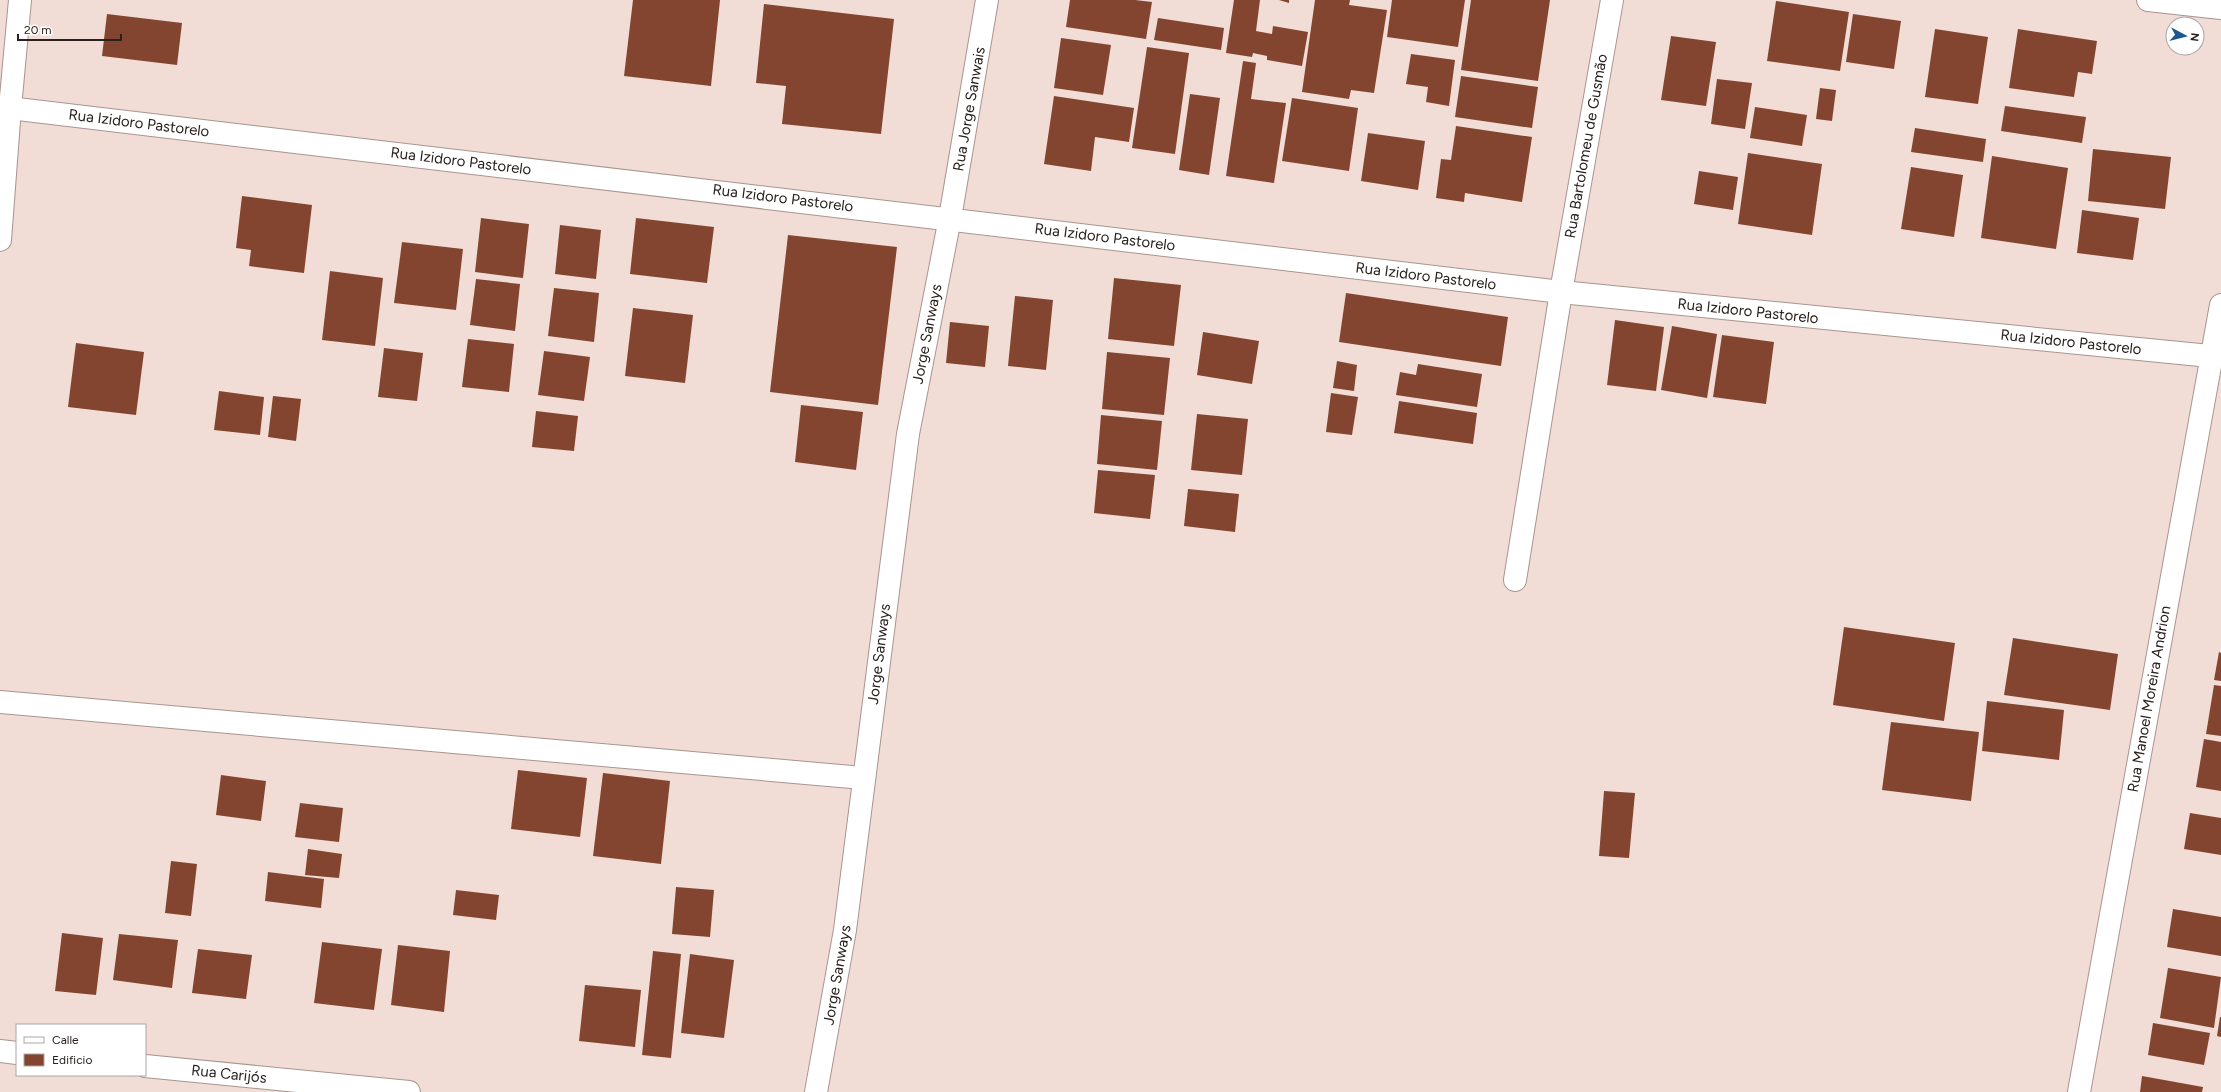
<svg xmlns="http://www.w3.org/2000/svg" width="2221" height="1092" viewBox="0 0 2221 1092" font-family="Figtree,sans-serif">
<rect width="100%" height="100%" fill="#f2ddd6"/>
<g fill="#83452f">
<path d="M633,0H720L711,86L624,76Z"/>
<path d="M1070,0H1135L1152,2L1146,39L1066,27Z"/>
<path d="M1234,0H1260L1256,31L1272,34L1273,26L1308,32L1302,66L1267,60V56L1253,53L1252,57L1226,53Z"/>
<path d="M1279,0H1289V3Z"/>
<path d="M1315,0H1350L1349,5L1387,10L1374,93L1351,90L1349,99L1302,92Z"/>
<path d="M1392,0H1465L1458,47L1387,37Z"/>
<path d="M1471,0H1550L1538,81L1461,70Z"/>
<path d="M1776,1L1849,12L1840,71L1767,61Z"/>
<path d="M764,4L894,19L881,134L782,124L786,86L756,83Z"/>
<path d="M107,14L182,23L177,65L102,56Z"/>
<path d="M1853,14L1901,21L1894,69L1846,62Z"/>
<path d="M1158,18L1224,28L1221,50L1154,40Z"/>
<path d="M1935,29L1988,37L1978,104L1925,97Z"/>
<path d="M2018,29L2097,41L2092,74L2078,72L2074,97L2009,88Z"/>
<path d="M1671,36L1716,42L1706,106L1661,100Z"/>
<path d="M1061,38L1111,45L1103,95L1054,88Z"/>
<path d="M1147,47L1189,53L1175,154L1132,148Z"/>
<path d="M1411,54L1455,60L1449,106L1426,102L1428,87L1406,84Z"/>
<path d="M1243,61L1256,63L1251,99L1286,103L1274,183L1226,176Z"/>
<path d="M1461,76L1538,87L1532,128L1455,117Z"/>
<path d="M1717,79L1752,83L1745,129L1711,124Z"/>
<path d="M1820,88L1836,90L1832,121L1816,119Z"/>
<path d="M1190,94L1220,98L1209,175L1179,170Z"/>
<path d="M1054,96L1134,108L1129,142L1095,137L1091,171L1044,164Z"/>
<path d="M1292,98L1358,108L1349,171L1282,161Z"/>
<path d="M2005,106L2086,117L2082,143L2001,131Z"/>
<path d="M1755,107L1807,115L1802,146L1750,138Z"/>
<path d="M1456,126L1532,137L1522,202L1465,193L1464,202L1436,198L1441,159L1451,160Z"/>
<path d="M1915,128L1986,139L1983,162L1911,152Z"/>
<path d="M1368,133L1425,141L1418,190L1361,181Z"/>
<path d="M2093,149L2171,157L2165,209L2088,201Z"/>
<path d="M1748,153L1822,164L1812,235L1738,224Z"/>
<path d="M1992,156L2068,168L2056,249L1981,238Z"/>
<path d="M1911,167L1963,175L1954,237L1901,229Z"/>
<path d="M1699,171L1738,177L1733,210L1694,204Z"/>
<path d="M242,196L312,205L304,273L249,266L251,250L236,248Z"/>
<path d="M2082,210L2139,218L2133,260L2077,253Z"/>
<path d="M481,218L529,224L523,278L475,272Z"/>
<path d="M636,218L714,227L707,283L630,274Z"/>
<path d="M560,225L601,230L596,279L555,274Z"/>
<path d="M788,235L897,247L878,405L770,392Z"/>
<path d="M402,242L463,249L456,310L394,303Z"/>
<path d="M330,271L383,278L375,346L322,340Z"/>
<path d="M1114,278L1181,285L1174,346L1108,339Z"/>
<path d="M476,279L520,284L515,331L470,325Z"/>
<path d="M554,288L599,293L594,342L548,336Z"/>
<path d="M1346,293L1508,317L1501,366L1339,342Z"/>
<path d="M1015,296L1053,300L1046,370L1008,366Z"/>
<path d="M633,308L693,315L685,383L625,376Z"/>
<path d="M1615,320L1664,327L1656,391L1607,385Z"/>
<path d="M950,322L989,326L985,367L946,363Z"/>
<path d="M1672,326L1717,334L1707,398L1661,390Z"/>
<path d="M1203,332L1259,341L1252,384L1197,375Z"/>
<path d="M1722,335L1774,342L1766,404L1713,397Z"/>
<path d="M468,339L514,344L509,392L462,387Z"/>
<path d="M76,343L144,352L136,415L68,407Z"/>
<path d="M384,348L423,353L417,401L378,397Z"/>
<path d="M544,351L590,357L584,401L538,395Z"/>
<path d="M1107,352L1170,358L1164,415L1102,409Z"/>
<path d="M1337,361L1357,365L1354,391L1333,388Z"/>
<path d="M1418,364L1482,374L1477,407L1396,395L1400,372L1416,375Z"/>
<path d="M219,391L264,397L260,435L214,430Z"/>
<path d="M1331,393L1358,397L1352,435L1326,432Z"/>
<path d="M273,396L301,399L296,441L268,437Z"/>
<path d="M1399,401L1477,413L1473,444L1394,433Z"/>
<path d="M801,405L863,412L856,470L795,462Z"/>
<path d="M536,411L578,416L574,451L532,447Z"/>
<path d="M1197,414L1248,419L1242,475L1191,470Z"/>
<path d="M1101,415L1162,421L1157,470L1097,464Z"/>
<path d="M1098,470L1155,475L1150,519L1094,513Z"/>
<path d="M1188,489L1239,494L1235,532L1184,526Z"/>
<path d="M1844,627L1955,643L1944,721L1833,705Z"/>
<path d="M2013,638L2118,654L2110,710L2004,695Z"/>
<path d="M2219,652L2221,653V681L2214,680Z"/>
<path d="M2214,685L2221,686V736L2206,734Z"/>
<path d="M1987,701L2064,710L2059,760L1982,751Z"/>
<path d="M1891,722L1979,732L1971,801L1882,790Z"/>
<path d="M2204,739L2221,742V791L2196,787Z"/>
<path d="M518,770L587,778L580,837L511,829Z"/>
<path d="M603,773L670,781L661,864L593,856Z"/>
<path d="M221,775L266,781L261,821L216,815Z"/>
<path d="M1604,791L1635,793L1629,858L1599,856Z"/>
<path d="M300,803L343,808L339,842L295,837Z"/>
<path d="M2190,813L2221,818V855L2184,849Z"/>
<path d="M308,849L342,854L339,878L305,875Z"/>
<path d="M171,861L197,864L191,916L165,913Z"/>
<path d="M268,872L324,879L321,908L265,901Z"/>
<path d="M676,887L714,890L710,937L672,934Z"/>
<path d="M456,890L499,895L496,920L453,915Z"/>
<path d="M2173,909L2221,917V956L2167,947Z"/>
<path d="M62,933L103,938L96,995L55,991Z"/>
<path d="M119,934L178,940L172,988L113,980Z"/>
<path d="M322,942L382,949L374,1010L314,1003Z"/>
<path d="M398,945L450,951L444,1012L391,1005Z"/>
<path d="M198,949L252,955L246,999L192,993Z"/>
<path d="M653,951L681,954L671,1058L642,1055Z"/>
<path d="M690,954L734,960L724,1038L681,1033Z"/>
<path d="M2168,968L2221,977L2214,1028L2160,1018Z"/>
<path d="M585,985L641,990L635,1047L579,1041Z"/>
<path d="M2220,1017H2221V1037L2217,1036Z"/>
<path d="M2153,1023L2210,1033L2204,1065L2148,1055Z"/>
<path d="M2142,1076L2203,1087L2202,1092H2140Z"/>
</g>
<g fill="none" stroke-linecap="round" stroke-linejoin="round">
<g stroke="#a8958e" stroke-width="24">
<g id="minor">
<path d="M2148,0L2221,8"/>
<path d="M0,107L1561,292L2210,356"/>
<path d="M0,240L10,108L20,0"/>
<path d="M1515,580L1561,292L1612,0"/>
<path d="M0,702L863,778"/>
<path d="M0,1051L17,1053"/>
<path d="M145,1066L409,1092"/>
<path d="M816,1092L845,930L908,434L950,218L987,0"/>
</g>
</g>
<g stroke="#a8958e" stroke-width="24">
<path id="tertiary" d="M2079,1092L2221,305"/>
</g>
<use href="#minor" stroke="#fff" stroke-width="22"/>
<use href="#tertiary" stroke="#fff" stroke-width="22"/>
</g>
<g text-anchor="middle" stroke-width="4" stroke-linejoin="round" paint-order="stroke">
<g font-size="15" fill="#28211e" stroke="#fff">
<text transform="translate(969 109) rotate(-80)" y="5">Rua Jorge Sanwais</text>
<text transform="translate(139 123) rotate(7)" y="5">Rua Izidoro Pastorelo</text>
<text transform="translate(1586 146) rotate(-80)" y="5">Rua Bartolomeu de Gusmão</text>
<text transform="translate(461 161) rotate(7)" y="5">Rua Izidoro Pastorelo</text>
<text transform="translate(783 198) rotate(7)" y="5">Rua Izidoro Pastorelo</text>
<text transform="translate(1105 237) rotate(7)" y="5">Rua Izidoro Pastorelo</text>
<text transform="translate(1426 276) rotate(7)" y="5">Rua Izidoro Pastorelo</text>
<text transform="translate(1748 311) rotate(6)" y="5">Rua Izidoro Pastorelo</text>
<text transform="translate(927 334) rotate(-79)" y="5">Jorge Sanways</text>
<text transform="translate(2071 342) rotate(6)" y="5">Rua Izidoro Pastorelo</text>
<text transform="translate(879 654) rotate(-83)" y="5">Jorge Sanways</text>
<text transform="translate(2149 699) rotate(-80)" y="5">Rua Manoel Moreira Andrion</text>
<text transform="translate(837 975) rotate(-80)" y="5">Jorge Sanways</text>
<text transform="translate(229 1074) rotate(6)" y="5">Rua Carijós</text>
</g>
</g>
<rect x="16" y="1024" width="130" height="52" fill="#ffffff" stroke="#a9a6a5"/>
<rect x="24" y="1037" width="20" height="6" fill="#ffffff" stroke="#a9a6a5"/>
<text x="52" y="1044" font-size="12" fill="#28211e">Calle</text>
<rect x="24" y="1054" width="20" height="12" fill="#83452f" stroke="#a9a6a5"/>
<text x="52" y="1064" font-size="12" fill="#28211e">Edificio</text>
<g transform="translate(2185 36) rotate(97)"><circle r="19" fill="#ffffff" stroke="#a9a6a5"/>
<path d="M0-3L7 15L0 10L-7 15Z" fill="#1d5990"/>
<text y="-6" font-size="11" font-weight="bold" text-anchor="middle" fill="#28211e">N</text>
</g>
<path d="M18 34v6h103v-6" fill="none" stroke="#28211e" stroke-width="2"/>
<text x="24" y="34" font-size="12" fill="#28211e" stroke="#ffffff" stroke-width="3" paint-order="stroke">20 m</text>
</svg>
